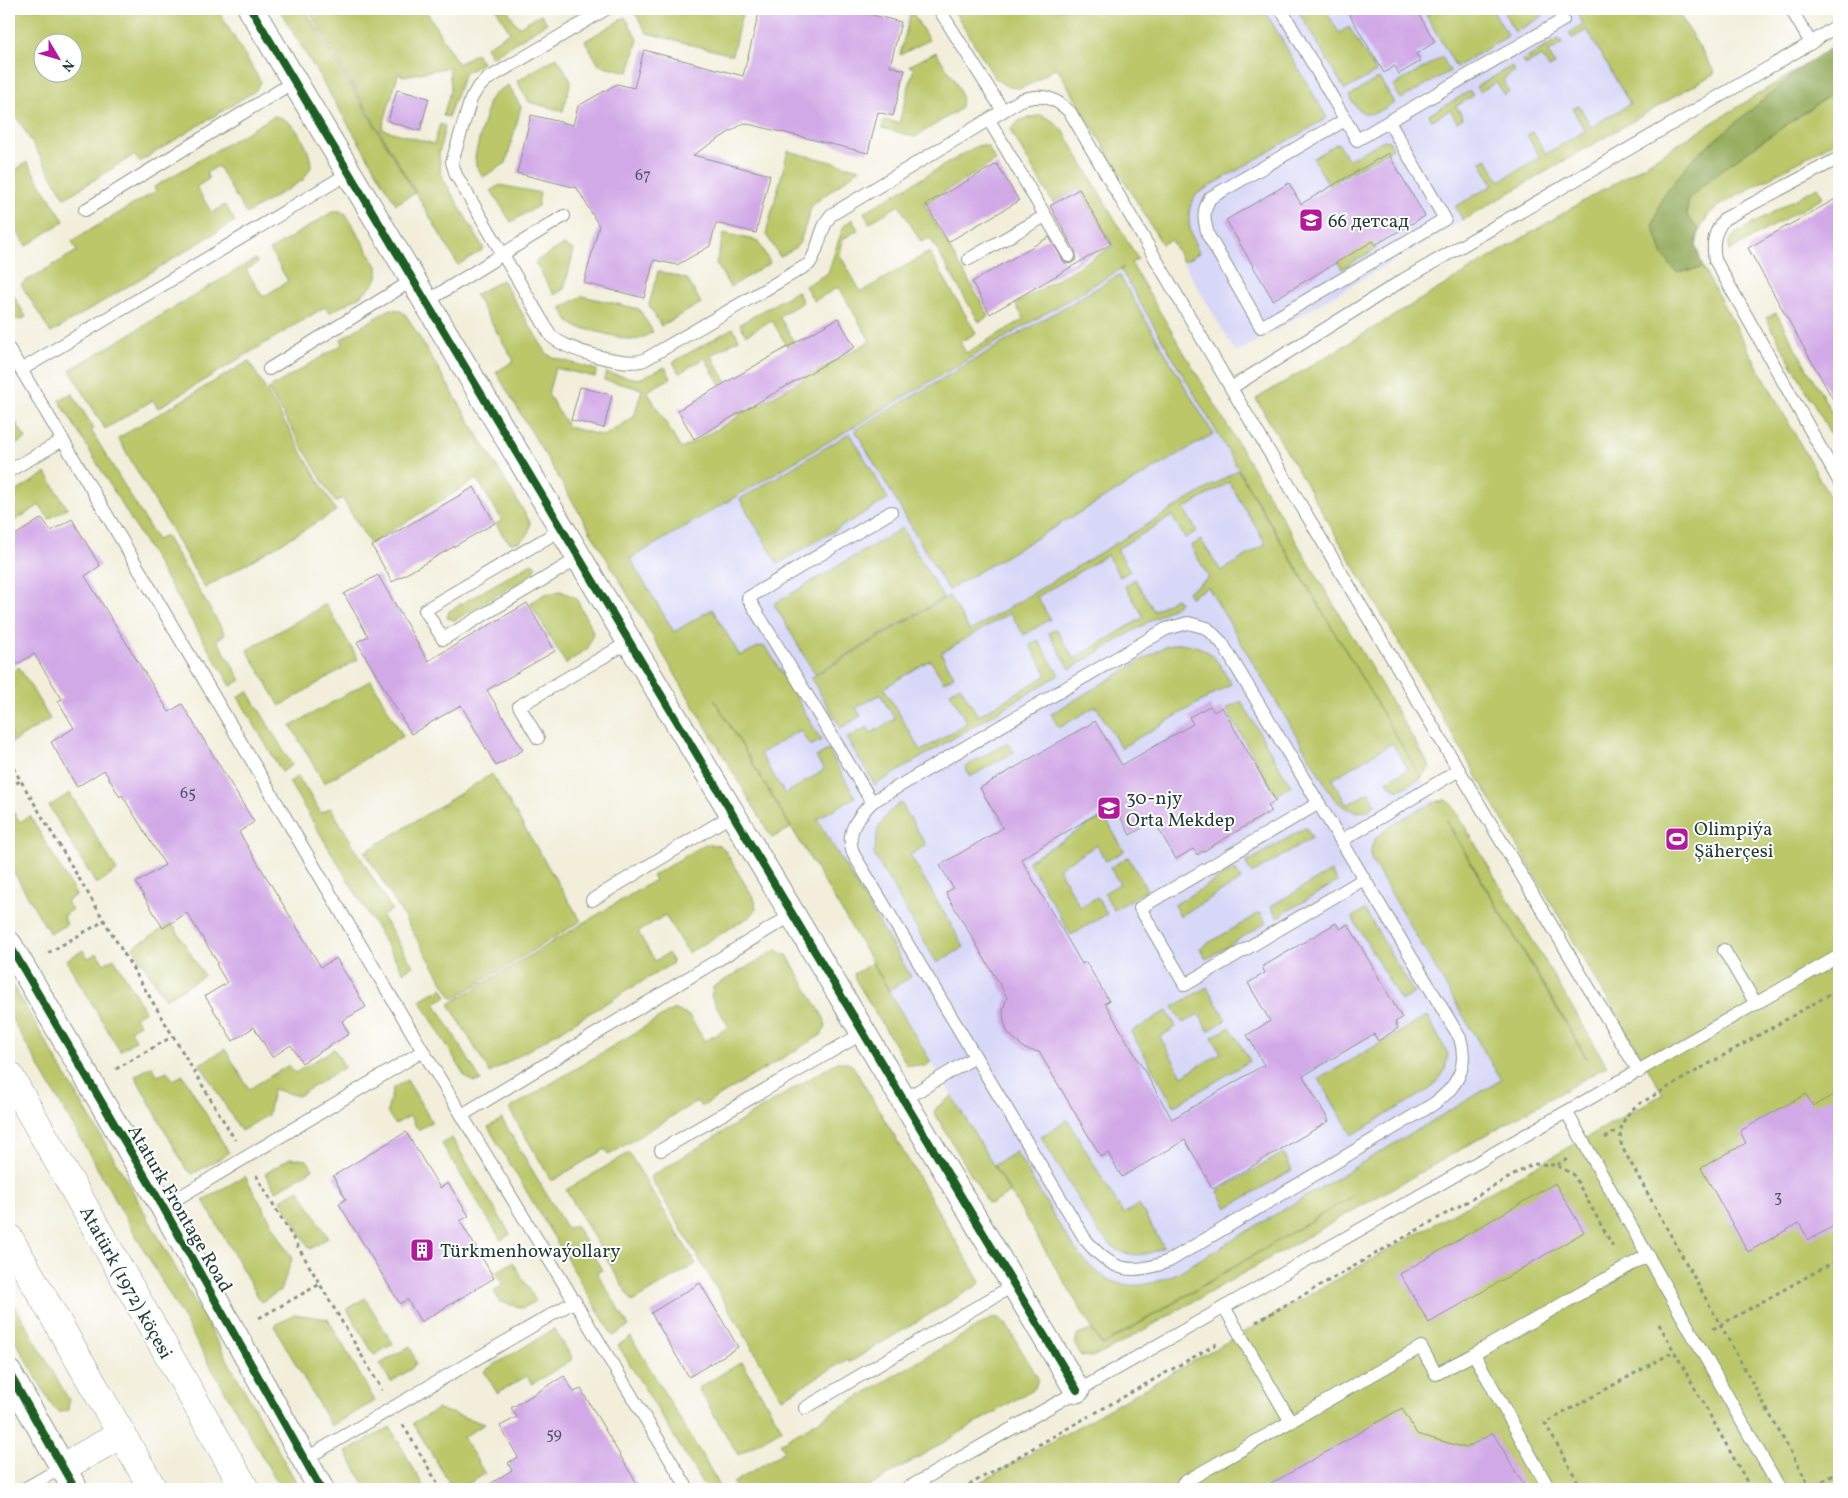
<svg xmlns="http://www.w3.org/2000/svg" width="1848" height="1498" viewBox="0 0 1848 1498" font-family="Vollkorn,serif">
<rect width="100%" height="100%" fill="#fff"/>
<filter id="ink" filterUnits="userSpaceOnUse"><feTurbulence type="fractalNoise" baseFrequency=".02" numOctaves="2"/><feDisplacementMap in="SourceGraphic" scale="10" xChannelSelector="R" yChannelSelector="G"/><feConvolveMatrix kernelMatrix="1 2 1 2 8 2 1 2 1" color-interpolation-filters="sRGB"/></filter>
<filter id="wash" filterUnits="userSpaceOnUse"><feTurbulence type="fractalNoise" baseFrequency=".0096" numOctaves="4" result="noise"/><feDisplacementMap in="SourceGraphic" scale="20" xChannelSelector="R" yChannelSelector="G"/><feGaussianBlur stdDeviation="1.12" result="paint"/><feColorMatrix in="noise" values="0 0 0 0 0 0 0 0 0 0 0 0 0 0 0 0 0 1.4 0 .05"/><feComposite in="paint" operator="in"/></filter>
<g filter="url(#wash)">
<rect width="100%" height="100%" fill="#f2eeda"/>
<g fill="#d7d7f8">
<path d="M1036,9H1644L1690,87L1236,353Z"/>
<path d="M1120,270L1587,1058L1102,1345L630,559Z"/>
</g>
<g fill="#bbc769" stroke="#6d824e" fill-rule="evenodd">
<path d="M9,9H217L261,82L255,91L139,162L134,155L65,198L9,104ZM72,42V72H42V42Z"/>
<path d="M279,9H305L415,193L396,204Z"/>
<path d="M308,9H425L458,64L476,53L482,63L464,74L448,117L443,116L451,89L449,67L404,76L398,74L382,129L434,144L440,124L445,126L439,154L441,175L484,249L458,265Z"/>
<path d="M496,9H507L518,27L541,14L547,23L492,57L486,47L510,32Z"/>
<path d="M641,9H679L695,12L709,9H743L732,55L647,33L634,12Z"/>
<path d="M885,9H910L929,40L900,55L910,15Z"/>
<path d="M953,9H1264L1327,118L1198,193C1182,211 1190,234 1199,253L1183,262L1171,240L1162,244L1057,68C1034,79 1020,101 995,78Z"/>
<path d="M1297,9H1325L1339,33L1349,27L1376,72L1345,90Z"/>
<path d="M1436,9H1492L1508,36L1456,67L1426,15Z"/>
<path d="M1502,9H1539L1543,16L1515,32Z"/>
<path d="M1575,9H1676L1715,73L1463,220L1455,207L1493,185L1481,162L1487,159L1500,181L1540,157L1527,135L1533,132L1546,154L1585,131L1573,109L1579,105L1591,127L1630,104L1587,30L1572,38L1569,33L1583,24Z"/>
<path d="M625,17L638,39L629,72L599,65L585,41Z"/>
<path d="M1559,39L1562,44L1548,52L1555,65L1549,68L1542,56L1525,65L1522,61Z"/>
<path d="M936,52C945,67 968,93 960,109L915,137L882,128L884,120L899,123L914,68L909,66Z"/>
<path d="M557,57L571,81L563,111L529,102L517,81Z"/>
<path d="M1442,57L1450,71L1401,99L1393,86Z"/>
<path d="M1805,65L1691,160L1676,272L1703,268L1839,514V1489H968L1663,1094L1256,399L1605,188L1606,189Z"/>
<path d="M1512,66L1515,71L1503,79L1509,91L1504,95L1496,82L1480,92L1476,87Z"/>
<path d="M1379,78L1394,103C1372,116 1363,121 1349,96Z"/>
<path d="M508,85L521,107L506,163L483,177L476,165L475,156L489,101L495,93Z"/>
<path d="M1839,89V139L1717,207L1709,214L1699,231L1687,215L1688,200L1702,186L1735,160Z"/>
<path d="M1470,91L1473,96L1456,106L1463,118L1457,122L1450,110L1432,120L1429,115Z"/>
<path d="M1041,115L1053,121L1064,132L1138,259L1131,263L1430,767L1421,778L1121,270L1124,267L630,559L674,632L712,609L740,656L758,647L763,646L768,650L821,740L810,746L800,730L760,754L785,794L824,770L816,757L828,750L855,797L817,819L911,977L889,990L714,699L791,828L772,838L496,372L514,361L475,295L502,280L547,354L552,357L597,370L595,377L555,368L548,394L568,427L604,436L634,417L642,389L604,380L606,373L639,379L665,367L671,378L647,391L681,449L738,417L705,358L679,373L673,362L733,328L739,339L711,355L744,413L805,378L772,320L746,335L740,324L797,291L803,302L779,316L812,374L870,341L839,287L814,301L805,286L828,273L843,227L852,219L858,230L843,239L840,255L861,292L929,252L976,333L960,342L966,353L1024,319L1015,304L1113,246L1079,188L1053,203L1010,130L1020,120Z"/>
<path d="M274,116C294,117 311,149 311,167L303,180L246,214L218,166L206,173L209,179L196,187L212,213L225,205L235,221L51,333L21,284L77,251L72,241L156,191L154,187Z"/>
<path d="M1384,140L1389,141L1393,148L1336,181L1343,193L1336,197L1313,158L1338,143L1348,160Z"/>
<path d="M983,145L988,147L996,161L924,204L989,316L979,322L930,238L921,242L899,205L869,223L864,212L977,146Z"/>
<path d="M788,151L860,169L812,205L800,242L795,248L780,257L766,234Z"/>
<path d="M27,162L64,221L26,246L9,218V174Z"/>
<path d="M500,185L540,193L538,206L511,222L491,190Z"/>
<path d="M1817,187L1823,197L1729,251V242L1735,234Z"/>
<path d="M1346,199L1376,249L1342,269L1326,242Z"/>
<path d="M334,211H340L346,214L378,268C381,290 346,303 329,313L325,307L158,408L153,400L105,429L70,370L255,259L258,263L246,270L263,297L288,281L270,250Z"/>
<path d="M724,233L758,241L770,263L730,287L716,263Z"/>
<path d="M563,245L574,250L564,289L554,295L535,262Z"/>
<path d="M658,271L687,279L701,303L661,326L649,305Z"/>
<path d="M1119,275L1213,434L948,590L855,430Z"/>
<path d="M9,288L26,317L21,320L9,317Z"/>
<path d="M582,296L639,309L653,332L640,339L631,340L577,327L569,322L561,308Z"/>
<path d="M390,309L399,310L406,315L530,522C531,533 523,543 511,543L504,537L496,524L502,520L477,479L370,544L342,498L335,502L268,389L343,344L341,339Z"/>
<path d="M1776,313L1839,425V449L1766,318Z"/>
<path d="M249,361L336,511L205,588L118,438Z"/>
<path d="M72,393L94,429L91,430L157,540L166,536L225,634L217,640L241,680L231,686L59,400Z"/>
<path d="M9,411L26,439L18,443H9Z"/>
<path d="M850,433L888,499L778,564L740,499Z"/>
<path d="M1238,470L1421,778L1399,790L1392,787L1387,781L1408,769L1392,743L1332,779L1347,805L1369,792L1375,804C1363,819 1343,809 1333,797L1208,587L1190,597L1187,592L1209,578L1191,546L1201,540L1221,571L1266,544L1229,482L1184,509L1197,531L1185,538L1172,516L1117,549L1130,571L1120,577L1107,555L1037,597L1050,619L1024,635L1010,613L941,653L954,676L944,682L930,660L884,688L921,751L967,723L950,692L960,686L978,716L1047,675L1030,645L1038,640L1059,675L875,785L847,738L867,727L871,733L895,719L880,694L856,708L861,716L841,728L811,678L949,596L970,631Z"/>
<path d="M46,473L67,508L49,519L40,505L9,524V496Z"/>
<path d="M902,528L943,598L815,674L774,604Z"/>
<path d="M532,563L536,566L534,573L455,620L447,618L449,611Z"/>
<path d="M1135,579L1154,611L1176,598L1180,603L1070,669L1049,633L1056,629L1074,659L1144,617L1125,586Z"/>
<path d="M561,591L576,598L593,632L588,648L566,664L530,603L545,594Z"/>
<path d="M326,604L358,659L280,706L247,650Z"/>
<path d="M1180,643C1212,647 1216,658 1231,684L1121,748L1096,706L1059,728L1051,714L1166,646Z"/>
<path d="M19,667L50,719L11,743L9,674Z"/>
<path d="M371,680L403,736L324,783L291,726Z"/>
<path d="M248,691L292,765L282,772L238,697Z"/>
<path d="M1241,701L1291,786L1276,795L1226,709Z"/>
<path d="M1008,742L1014,752L970,777L965,767Z"/>
<path d="M492,774L581,921L453,999L365,852Z"/>
<path d="M298,776L321,813L331,808L392,910L382,916L413,966L403,972L289,782Z"/>
<path d="M70,793L117,871L96,884L49,806Z"/>
<path d="M1446,800L1451,803L1607,1066L1105,1352L1091,1357L1081,1356L1075,1345L1077,1335L1092,1330L1102,1346L1353,1196L1102,1345L994,1165L1016,1152C1029,1174 1042,1196 1055,1218C1086,1270 1115,1306 1179,1272L1501,1080L1371,859C1370,850 1372,840 1380,834C1390,825 1434,799 1446,800ZM1446,821H1447L1587,1058H1586Z"/>
<path d="M901,803L926,845L910,855L964,947L937,963L874,855L878,829L888,813Z"/>
<path d="M14,813L20,822L30,816L76,895L66,901L72,910L63,916L67,924L50,934L9,864V816Z"/>
<path d="M1104,816L1124,851L1106,861L1097,845L1058,868L1080,907L1097,897L1107,914L1071,935L1028,861Z"/>
<path d="M1306,827L1312,838L1252,874L1246,863Z"/>
<path d="M705,844L720,845L724,849L755,901L756,909L751,916L688,953L665,915L638,932L655,961L668,953L673,963L490,1073L449,1004L655,880L652,876Z"/>
<path d="M1128,857L1147,890L1114,910L1104,893L1120,884L1110,868Z"/>
<path d="M1235,869L1241,880L1180,916L1174,905Z"/>
<path d="M1331,871L1337,882L1277,917L1271,906Z"/>
<path d="M1365,910L1414,993L1401,1001L1352,917Z"/>
<path d="M1260,913L1266,923L1206,959L1200,948Z"/>
<path d="M172,923L204,976L165,999L133,947Z"/>
<path d="M83,950L88,958L97,953L104,964L114,958L145,1011L135,1017L140,1024L130,1030L136,1040L120,1051L66,960Z"/>
<path d="M776,950L787,955L824,1018L826,1027L821,1035L701,1107L697,1101L609,1155L605,1149L552,1181L509,1109L674,1009L689,1016L705,1041L729,1027L711,997L713,987Z"/>
<path d="M872,963L931,1062L925,1066L907,1065L855,979L854,974Z"/>
<path d="M9,979L115,1160L300,1489H281L9,1014Z"/>
<path d="M1207,987L1226,1020L1208,1031L1199,1014L1183,1023L1173,1007Z"/>
<path d="M442,988L447,996L435,1003L481,1081L474,1082L466,1078L420,1000Z"/>
<path d="M1167,1011L1176,1027L1160,1037L1182,1076L1221,1053L1212,1037L1230,1027L1250,1061L1174,1106L1131,1032Z"/>
<path d="M1427,1016L1448,1054L1445,1070L1440,1078L1430,1089L1352,1135L1319,1079Z"/>
<path d="M225,1049L249,1089L289,1065L295,1073L334,1049L345,1067L298,1096L273,1089L268,1115L241,1131L200,1064Z"/>
<path d="M837,1062H846L853,1066L980,1282L978,1285L850,1362L848,1359L782,1398L650,1177Z"/>
<path d="M152,1066L158,1076L167,1071L173,1080L183,1075L229,1153L193,1174L186,1169L135,1076Z"/>
<path d="M407,1080L432,1122L418,1130L410,1116L395,1124L387,1112L393,1088Z"/>
<path d="M952,1096L1010,1193L991,1204L988,1203L934,1112L937,1107Z"/>
<path d="M502,1119L567,1229L575,1225L602,1270L597,1273L629,1326L613,1336L488,1127Z"/>
<path d="M1068,1120L1123,1214L1139,1205L1164,1247C1115,1272 1097,1231 1076,1195C1064,1175 1052,1156 1041,1136Z"/>
<path d="M452,1138L510,1234L501,1240L442,1144Z"/>
<path d="M629,1153L696,1264L632,1302L566,1190Z"/>
<path d="M1283,1153L1292,1170L1227,1208L1218,1191Z"/>
<path d="M290,1158L307,1160L313,1169L276,1191L265,1174Z"/>
<path d="M245,1176L292,1259L281,1290L261,1302L203,1200Z"/>
<path d="M299,1189L328,1238L310,1249L281,1200Z"/>
<path d="M513,1262L536,1301L523,1308L500,1302L494,1291L503,1284L496,1272Z"/>
<path d="M9,1295L69,1400L68,1410C62,1413 59,1413 54,1409L9,1329Z"/>
<path d="M365,1298L393,1344L374,1355L347,1309Z"/>
<path d="M294,1314L328,1319L375,1401L331,1426L274,1326Z"/>
<path d="M992,1318H998L1006,1324L1038,1378L1035,1388L865,1489H737L733,1483L785,1451L780,1443Z"/>
<path d="M554,1329L573,1359L532,1384L527,1376L497,1393L484,1371Z"/>
<path d="M631,1337L722,1489H706L618,1345Z"/>
<path d="M410,1346L416,1363L411,1369L391,1382L380,1364Z"/>
<path d="M742,1362L782,1429L738,1455L698,1388Z"/>
<path d="M438,1409L485,1424L463,1437L485,1474L459,1489H453L413,1423Z"/>
<path d="M390,1427L425,1489H367L346,1452Z"/>
</g>
<path fill="#94ac5d" stroke="#5a7448" d="M1839,42V89L1735,160L1702,186L1688,200L1687,215L1699,231L1696,246L1703,268L1676,272L1662,254L1653,225L1662,198L1691,160L1805,65Z"/>
<g id="blocks">
<g fill="#d1a9e7">
<path d="M760,9H848L901,22L890,66L905,70L893,116L878,112L868,153L744,123L693,155L770,175L756,233L716,223L710,246L677,265L654,260L644,298L584,283L599,226L577,188L517,173L531,115L573,125L578,106L617,84L634,88L644,50L743,76Z"/>
<path d="M1346,9H1416L1435,42L1416,54L1421,61L1399,74L1395,66L1384,73Z"/>
<path d="M397,90L429,98L420,131L388,121Z"/>
<path d="M1388,153L1425,216L1375,245L1373,241L1273,300L1226,220L1289,183L1301,204Z"/>
<path d="M997,164L1019,201L948,242L926,204Z"/>
<path d="M1079,189L1111,244L990,314L972,282L1049,237L1065,263L1070,264L1076,260V252L1050,206Z"/>
<path d="M1839,197V410L1748,248Z"/>
<path d="M838,318L855,347L694,439L678,410Z"/>
<path d="M580,387L612,395L604,428L571,420Z"/>
<path d="M474,487L495,523L392,582L372,546Z"/>
<path d="M42,518L51,531L72,519L100,566L85,576L169,712L182,704L254,822L239,832L321,967L336,958L366,1007L342,1021L349,1034L302,1063L291,1045L272,1057L254,1027L233,1041L205,996L227,983L216,964L218,963L187,913L163,928L136,883L165,865L122,795L120,797L104,770L77,787L51,742L74,728L58,701L62,699L34,654L9,669V539Z"/>
<path d="M378,575L428,661L527,603L555,651L487,690L523,750L496,766L461,705L411,734L357,642L368,636L344,594Z"/>
<path d="M1210,706L1214,712L1222,707L1276,801L1268,805L1271,811L1197,855L1193,849L1176,859L1154,821L1130,835L1113,804L1021,859L1082,964L1086,962L1109,1001L1105,1003L1172,1119L1264,1065L1247,1035L1270,1021L1248,983L1265,973L1262,967L1336,923L1340,929L1348,924L1402,1018L1395,1022L1398,1028L1378,1041L1374,1034L1303,1076L1329,1121L1213,1189L1185,1140L1122,1177L1108,1153L1101,1157L1039,1052L1025,1049L1008,1033L1004,1022L1003,1010L1007,997L946,893L953,888L940,865L1003,828L980,788L1095,721L1122,765L1193,724L1189,717Z"/>
<path d="M1839,1092V1223L1809,1240L1799,1223L1748,1252L1701,1168L1746,1143L1740,1131L1806,1094L1813,1106Z"/>
<path d="M406,1132L440,1188L448,1183L469,1216L460,1221L494,1278L421,1322L407,1299L400,1304L339,1204L346,1199L333,1176Z"/>
<path d="M1555,1183L1584,1232L1429,1323L1400,1274Z"/>
<path d="M700,1283L738,1347L689,1377L651,1313Z"/>
<path d="M564,1376L574,1392L581,1389L640,1489H482L512,1470L508,1463L518,1457L500,1426L517,1417L511,1408Z"/>
<path d="M1402,1408L1417,1434L1466,1448L1493,1433L1526,1489H1262Z"/>
</g>
</g>
</g>
<g filter="url(#ink)">
<use href="#blocks" fill-opacity="0" stroke="#889687" stroke-width="1"/>
<g fill="none" stroke-linecap="round" stroke-linejoin="round">
<g stroke="#889687" stroke-width="14">
<g id="lane">
<path d="M606,9L486,80L477,89L471,99L452,162L456,175L551,336C566,350 625,367 644,360L809,264C820,249 819,229 831,215L1021,100C1042,93 1054,97 1070,112L1231,388L1639,1072"/>
<path d="M939,9L1003,111"/>
<path d="M1281,9L1357,140L1563,20L1557,9"/>
<path d="M1791,9L1811,43"/>
<path d="M989,120L1069,256"/>
<path d="M1345,120L1210,198C1202,212 1204,220 1208,235L1261,327L1445,219L1389,122"/>
<path d="M1839,158L1724,219C1714,233 1712,243 1715,260L1839,481"/>
<path d="M85,210L295,81"/>
<path d="M969,259L1045,216"/>
<path d="M426,302L564,216"/>
<path d="M9,349L423,1051L688,1489"/>
<path d="M269,369L413,280"/>
<path d="M21,370L349,173"/>
<path d="M1231,388L1403,280L1811,43L1839,24"/>
<path d="M9,471L63,440"/>
<path d="M562,529L425,610L443,639L579,558"/>
<path d="M1188,623L1207,628L1222,643L1460,1038C1469,1067 1457,1088 1432,1105L1169,1261C1131,1276 1111,1271 1085,1239L854,855C844,833 858,817 872,802L1166,629Z"/>
<path d="M538,738L519,706L629,642"/>
<path d="M872,802L748,598L891,512"/>
<path d="M1319,803L1140,908L1185,985L1364,879"/>
<path d="M1341,841L1459,770"/>
<path d="M592,900L732,815"/>
<path d="M1724,950L1756,1004"/>
<path d="M903,1100L975,1057"/>
<path d="M1567,1113L1780,1489"/>
<path d="M462,1115L792,915"/>
<path d="M661,1150L863,1033"/>
<path d="M163,1207L423,1051"/>
<path d="M1224,1307L1291,1422"/>
<path d="M805,1408L1014,1285"/>
<path d="M305,1459L575,1301"/>
<path d="M24,1489L63,1467"/>
<path d="M906,1489L1839,956"/>
<path d="M1181,1489L1183,1483L1421,1347L1436,1374L1474,1354"/>
<path d="M1549,1489L1474,1354L1648,1255"/>
</g>
</g>
<g stroke="#889687" stroke-width="27">
<g id="street">
<path d="M251,9L1077,1390"/>
<path d="M9,944L163,1207L321,1489"/>
<path d="M9,1373L75,1489"/>
</g>
</g>
<g stroke="#889687" stroke-width="29">
<g id="secondary">
<path d="M9,1075L245,1489"/>
<path d="M9,1238L153,1489"/>
<path d="M63,1467L122,1434"/>
</g>
</g>
<g stroke="#889687" stroke-width="3" stroke-dasharray="4 4" stroke-linecap="butt">
<path d="M9,761L235,1140"/>
<path d="M9,787L20,781"/>
<path d="M48,953L104,921"/>
<path d="M116,1069L173,1036"/>
<path d="M1605,1138L1619,1130"/>
<path d="M1557,1165L1569,1158"/>
<path d="M256,1175L382,1390"/>
<path d="M259,1318L320,1284"/>
<path d="M1256,1322L1533,1164L1556,1165L1573,1174L1615,1250"/>
<path d="M1659,1324L1751,1489"/>
<path d="M1713,1329L1839,1259"/>
<path d="M1095,1413L1220,1342"/>
<path d="M403,1425L441,1489"/>
<path d="M962,1489L1089,1416"/>
<path d="M1582,1489L1545,1423L1675,1351"/>
<path d="M1809,1489L1839,1472"/>
<path d="M1811,1489L1622,1147C1617,1129 1624,1115 1639,1104L1839,989"/>
</g>
<use href="#lane" stroke="#fff" stroke-width="12"/>
<use href="#street" stroke="#fff" stroke-width="25"/>
<use href="#secondary" stroke="#fff" stroke-width="28"/>
<g stroke="#fff" stroke-width="11">
<g id="cycleway">
<path d="M251,9L1077,1390"/>
<path d="M9,944L163,1207L321,1489"/>
<path d="M9,1373L75,1489"/>
</g>
</g>
<use href="#cycleway" stroke="#1b5e20" stroke-width="8"/>
</g>
</g>
<defs>
<g id="school-square" transform="scale(1.25)"><rect x="-9" y="-9" width="18" height="18" rx="4" fill="#b5179e" stroke="#fff"/><path d="M0-5L7-2L0 1L-7-2ZM-4 1L0 2.5L4 1V4Q0 6-4 4Z" fill="#fff"/></g>
<g id="stadium-square" transform="scale(1.25)"><rect x="-9" y="-9" width="18" height="18" rx="4" fill="#b5179e" stroke="#fff"/><path d="M0-5a6.5 5 0 1 0 0 10a6.5 5 0 1 0 0-10ZM-3.5-1.8h7v3.6h-7Z" fill="#fff"/></g>
<g id="building-square" transform="scale(1.25)"><rect x="-9" y="-9" width="18" height="18" rx="4" fill="#b5179e" stroke="#fff"/><path d="M-4-6H4V6H1V3H-1V6H-4ZM-2.5-4.3h1.7v1.8h-1.7ZM.8-4.3h1.7v1.8H.8ZM-2.5-1h1.7V.8h-1.7ZM.8-1h1.7V.8H.8Z" fill="#fff"/></g>
</defs>
<g fill-rule="evenodd">
<use href="#school-square" x="1311" y="220"/>
<use href="#school-square" x="1109" y="808"/>
<use href="#stadium-square" x="1677" y="839"/>
<use href="#building-square" x="422" y="1250"/>
</g>
<g text-anchor="middle" stroke-width="4" stroke-linejoin="round" paint-order="stroke">
<g font-size="16" fill="#4c5861">
<text x="643" y="180">67</text>
<text x="188" y="798">65</text>
<text x="1778" y="1202">3</text>
<text x="554" y="1439">59</text>
</g>
<g font-size="19" fill="#1f3d34" stroke="#fff" text-anchor="start">
<text x="1328" y="227">66 детсад</text>
<text x="1126" y="804">30-njy<tspan x="1126" dy="22">Orta Mekdep</tspan></text>
<text x="1694" y="835">Olimpiýa<tspan x="1694" dy="22">Şäherçesi</tspan></text>
<text x="440" y="1257">Türkmenhowaýollary</text>
</g>
<g font-size="19" fill="#1f3d34" stroke="#fff">
<text transform="translate(181 1208) rotate(60)" y="7">Ataturk Frontage Road</text>
<text transform="translate(127 1282) rotate(61)" y="7">Atatürk (1972) köçesi</text>
</g>
</g>
<rect width="1848" height="1498" fill="none" stroke="#fff" stroke-width="30"/>
<g transform="translate(58 58) rotate(128)"><circle r="24" fill="#ffffff" stroke="#a5b1ae"/>
<path d="M0-4L9 19L0 12L-9 19Z" fill="#b5179e"/>
<text y="-8" font-size="14" font-weight="bold" text-anchor="middle" fill="#1f3d34">N</text>
</g>
</svg>
